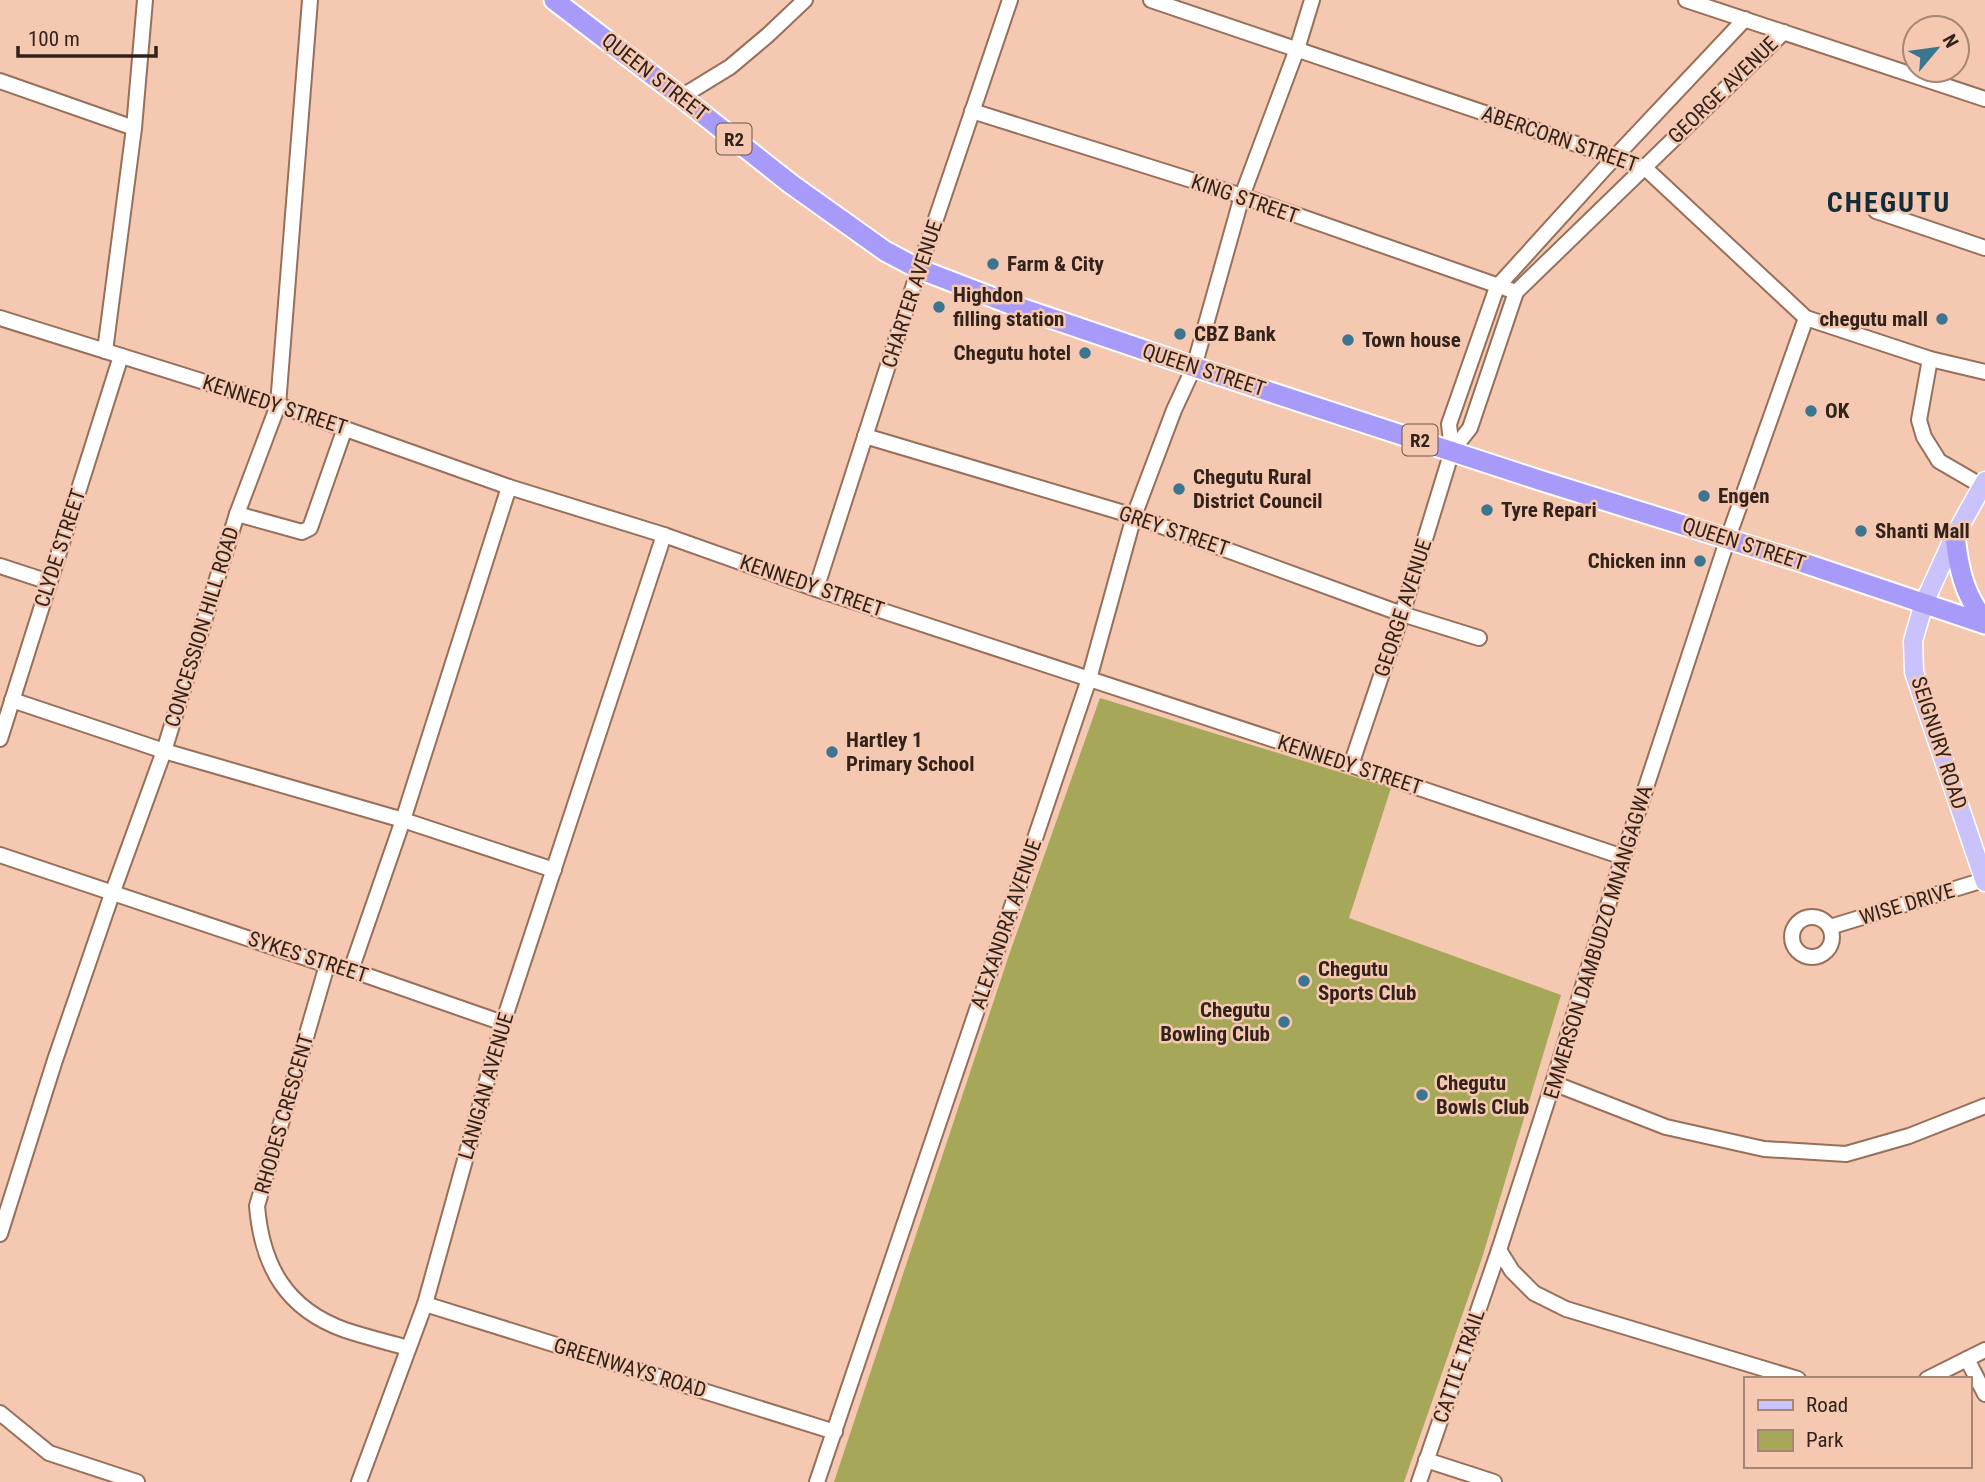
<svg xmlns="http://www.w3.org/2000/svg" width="1985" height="1482" viewBox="0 0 1985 1482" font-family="'Roboto Condensed',sans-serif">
<rect width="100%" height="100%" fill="#f4c8b1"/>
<path fill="#a6a759" d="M1100,698L1391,788L1349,918L1561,995L1482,1258L1404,1482H834L1009,955Z"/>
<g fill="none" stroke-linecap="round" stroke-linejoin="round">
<g stroke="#976f5a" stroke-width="18">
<g id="minor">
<path d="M1151,0L1644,167L1806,318L1930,359L1919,420L1924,437L1939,461L1982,486"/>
<path d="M1686,0L1985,99"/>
<path d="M0,81L134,128"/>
<path d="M681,97L730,67L768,35L805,0"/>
<path d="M972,111L1242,196L1516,292"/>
<path d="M1876,211L1985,248"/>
<path d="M0,318L278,405L509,487L664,535L816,589L1351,765L1623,857"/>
<path d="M105,351L134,128L145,0"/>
<path d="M1930,359L1985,372"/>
<path d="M865,436L1134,516L1402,614L1479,638"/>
<path d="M1452,451L1470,428L1516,292L1784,32"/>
<path d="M237,514L302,532L310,528L345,428"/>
<path d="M0,566L49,582"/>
<path d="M816,589L919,269L1010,0"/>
<path d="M12,700L164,751L403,820L554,870"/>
<path d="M0,739L121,356"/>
<path d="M1351,765L1402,614L1452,451L1449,424L1497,287L1615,157L1745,19"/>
<path d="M0,855L327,965L351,970L503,1023"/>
<circle cx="1812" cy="937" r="20"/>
<path d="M1830,927L1984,880"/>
<path d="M327,965L257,1206C262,1266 286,1309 345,1330C366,1337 387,1342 408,1348"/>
<path d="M351,970L403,820L509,487"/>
<path d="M1553,1083L1666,1127L1764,1149L1846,1154L1909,1136L1985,1106"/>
<path d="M0,1234L55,1060L112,894L164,751L237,514L278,405L310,0"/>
<path d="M1499,1250L1512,1271L1534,1293L1566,1309L1798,1379"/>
<path d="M425,1304L835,1432"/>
<path d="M1967,1359L1985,1394"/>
<path d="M1927,1379L1985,1350"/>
<path d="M0,1413L49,1453L137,1482"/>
<path d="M1426,1460L1494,1482"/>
<path d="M359,1482L425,1304L503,1023L664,535"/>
<path d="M817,1482L1089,679L1134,516L1174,410L1194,367L1242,196L1297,49L1312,0"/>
<path d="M1419,1482L1499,1250L1553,1083L1623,857L1728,538L1806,318"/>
</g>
</g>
<g stroke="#fff" stroke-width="21">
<path id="major" d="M1985,481L1955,535L1924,603L1913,641L1914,672L1985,882"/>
</g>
<g stroke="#fff" stroke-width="23">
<g id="highway">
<path d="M554,0L681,97L791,184L885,251L919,269L1015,306L1194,367L1539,480L1795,560L1985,624"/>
<path d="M1955,535C1958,566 1964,596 1985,620"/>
</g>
</g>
<use href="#minor" stroke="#fff" stroke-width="14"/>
<use href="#major" stroke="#cac2fb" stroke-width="18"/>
<use href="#highway" stroke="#a79af9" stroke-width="19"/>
</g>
<g fill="#3c758f" stroke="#f4c8b1" stroke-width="2.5">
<circle cx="993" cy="264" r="7"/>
<circle cx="939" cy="307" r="7"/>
<circle cx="1942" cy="319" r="7"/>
<circle cx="1180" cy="334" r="7"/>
<circle cx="1348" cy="340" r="7"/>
<circle cx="1085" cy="353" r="7"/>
<circle cx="1811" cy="411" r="7"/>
<circle cx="1179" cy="489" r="7"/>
<circle cx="1704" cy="496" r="7"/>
<circle cx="1487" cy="510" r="7"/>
<circle cx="1861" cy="531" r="7"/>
<circle cx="1700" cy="561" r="7"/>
<circle cx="832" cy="752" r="7"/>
<circle cx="1304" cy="981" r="7"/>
<circle cx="1284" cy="1022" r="7"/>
<circle cx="1422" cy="1095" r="7"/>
</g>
<g text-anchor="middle" stroke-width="5" stroke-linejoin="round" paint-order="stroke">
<g fill="#f4c8b1" stroke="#6c5447" stroke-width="2">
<rect x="716.5" y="123.5" width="35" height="31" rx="5"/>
<rect x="1402.5" y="424.5" width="35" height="31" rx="5"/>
</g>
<g font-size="19" font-weight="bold" fill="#322219">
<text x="734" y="146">R2</text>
<text x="1420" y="447">R2</text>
</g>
<g font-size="21" fill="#322219" stroke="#f4c8b1">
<text transform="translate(655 77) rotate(38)" y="7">QUEEN STREET</text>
<text transform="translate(1723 90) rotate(-44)" y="7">GEORGE AVENUE</text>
<text transform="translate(1560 139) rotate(19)" y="7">ABERCORN STREET</text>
<text transform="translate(1245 199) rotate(19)" y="7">KING STREET</text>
<text transform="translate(912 294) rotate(-72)" y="7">CHARTER AVENUE</text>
<text transform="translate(1204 370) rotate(18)" y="7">QUEEN STREET</text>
<text transform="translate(275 405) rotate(18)" y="7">KENNEDY STREET</text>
<text transform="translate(1174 531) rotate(19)" y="7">GREY STREET</text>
<text transform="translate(1744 544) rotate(18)" y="7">QUEEN STREET</text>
<text transform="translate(60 548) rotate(-72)" y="7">CLYDE STREET</text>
<text transform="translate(812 586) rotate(19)" y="7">KENNEDY STREET</text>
<text transform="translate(1403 608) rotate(-72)" y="7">GEORGE AVENUE</text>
<text transform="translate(202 627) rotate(-73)" y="7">CONCESSION HILL ROAD</text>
<text transform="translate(1939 743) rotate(72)" y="7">SEIGNURY ROAD</text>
<text transform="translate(1350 765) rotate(18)" y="7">KENNEDY STREET</text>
<text transform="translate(1907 904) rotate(-17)" y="7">WISE DRIVE</text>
<text transform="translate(1006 924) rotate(-71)" y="7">ALEXANDRA AVENUE</text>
<text transform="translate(1598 942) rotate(-73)" y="7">EMMERSON DAMBUDZO MNANGAGWA</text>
<text transform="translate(308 957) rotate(18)" y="7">SYKES STREET</text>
<text transform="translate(486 1086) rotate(-74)" y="7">LANIGAN AVENUE</text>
<text transform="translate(284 1114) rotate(-74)" y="7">RHODES CRESCENT</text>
<text transform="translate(1459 1366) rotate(-71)" y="7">CATTLE TRAIL</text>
<text transform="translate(630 1368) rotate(17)" y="7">GREENWAYS ROAD</text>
</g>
<g font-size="21" font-weight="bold" fill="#322219" stroke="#f4c8b1" text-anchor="start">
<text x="1007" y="271">Farm &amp; City</text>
<text x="953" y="302">Highdon<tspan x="953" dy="24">filling station</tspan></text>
<text x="1928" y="326" text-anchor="end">chegutu mall</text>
<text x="1194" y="341">CBZ Bank</text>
<text x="1362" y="347">Town house</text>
<text x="1071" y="360" text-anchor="end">Chegutu hotel</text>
<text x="1825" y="418">OK</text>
<text x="1193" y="484">Chegutu Rural<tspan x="1193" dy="24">District Council</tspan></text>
<text x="1718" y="503">Engen</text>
<text x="1501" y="517">Tyre Repari</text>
<text x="1875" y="538">Shanti Mall</text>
<text x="1686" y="568" text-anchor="end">Chicken inn</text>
<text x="846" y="747">Hartley 1<tspan x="846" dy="24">Primary School</tspan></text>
<text x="1318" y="976">Chegutu<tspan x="1318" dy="24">Sports Club</tspan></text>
<text x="1270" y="1017" text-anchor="end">Chegutu<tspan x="1270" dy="24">Bowling Club</tspan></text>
<text x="1436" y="1090">Chegutu<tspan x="1436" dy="24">Bowls Club</tspan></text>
</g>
<g font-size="28" font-weight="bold" letter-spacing="2" fill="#122d39" stroke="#f4c8b1">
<text x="1889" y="212">CHEGUTU</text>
</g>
</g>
<rect x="1744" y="1377" width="228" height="91" fill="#f4c8b1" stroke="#a68674" stroke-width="2"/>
<rect x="1758" y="1400" width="35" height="10" fill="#cac2fb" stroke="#a68674" stroke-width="2"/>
<text x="1806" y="1412" font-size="21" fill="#322219">Road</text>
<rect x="1758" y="1430" width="35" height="21" fill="#a6a759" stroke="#a68674" stroke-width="2"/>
<text x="1806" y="1447" font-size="21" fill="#322219">Park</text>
<g transform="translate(1936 49) rotate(61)"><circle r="33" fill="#f4c8b1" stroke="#a68674" stroke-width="2"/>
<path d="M0-5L12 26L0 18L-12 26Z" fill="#3c758f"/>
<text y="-10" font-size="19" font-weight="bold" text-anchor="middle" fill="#322219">N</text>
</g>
<path d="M18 46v10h138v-10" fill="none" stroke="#322219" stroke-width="3.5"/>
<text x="28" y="46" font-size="21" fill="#322219" stroke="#f4c8b1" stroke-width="5" paint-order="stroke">100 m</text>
</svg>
